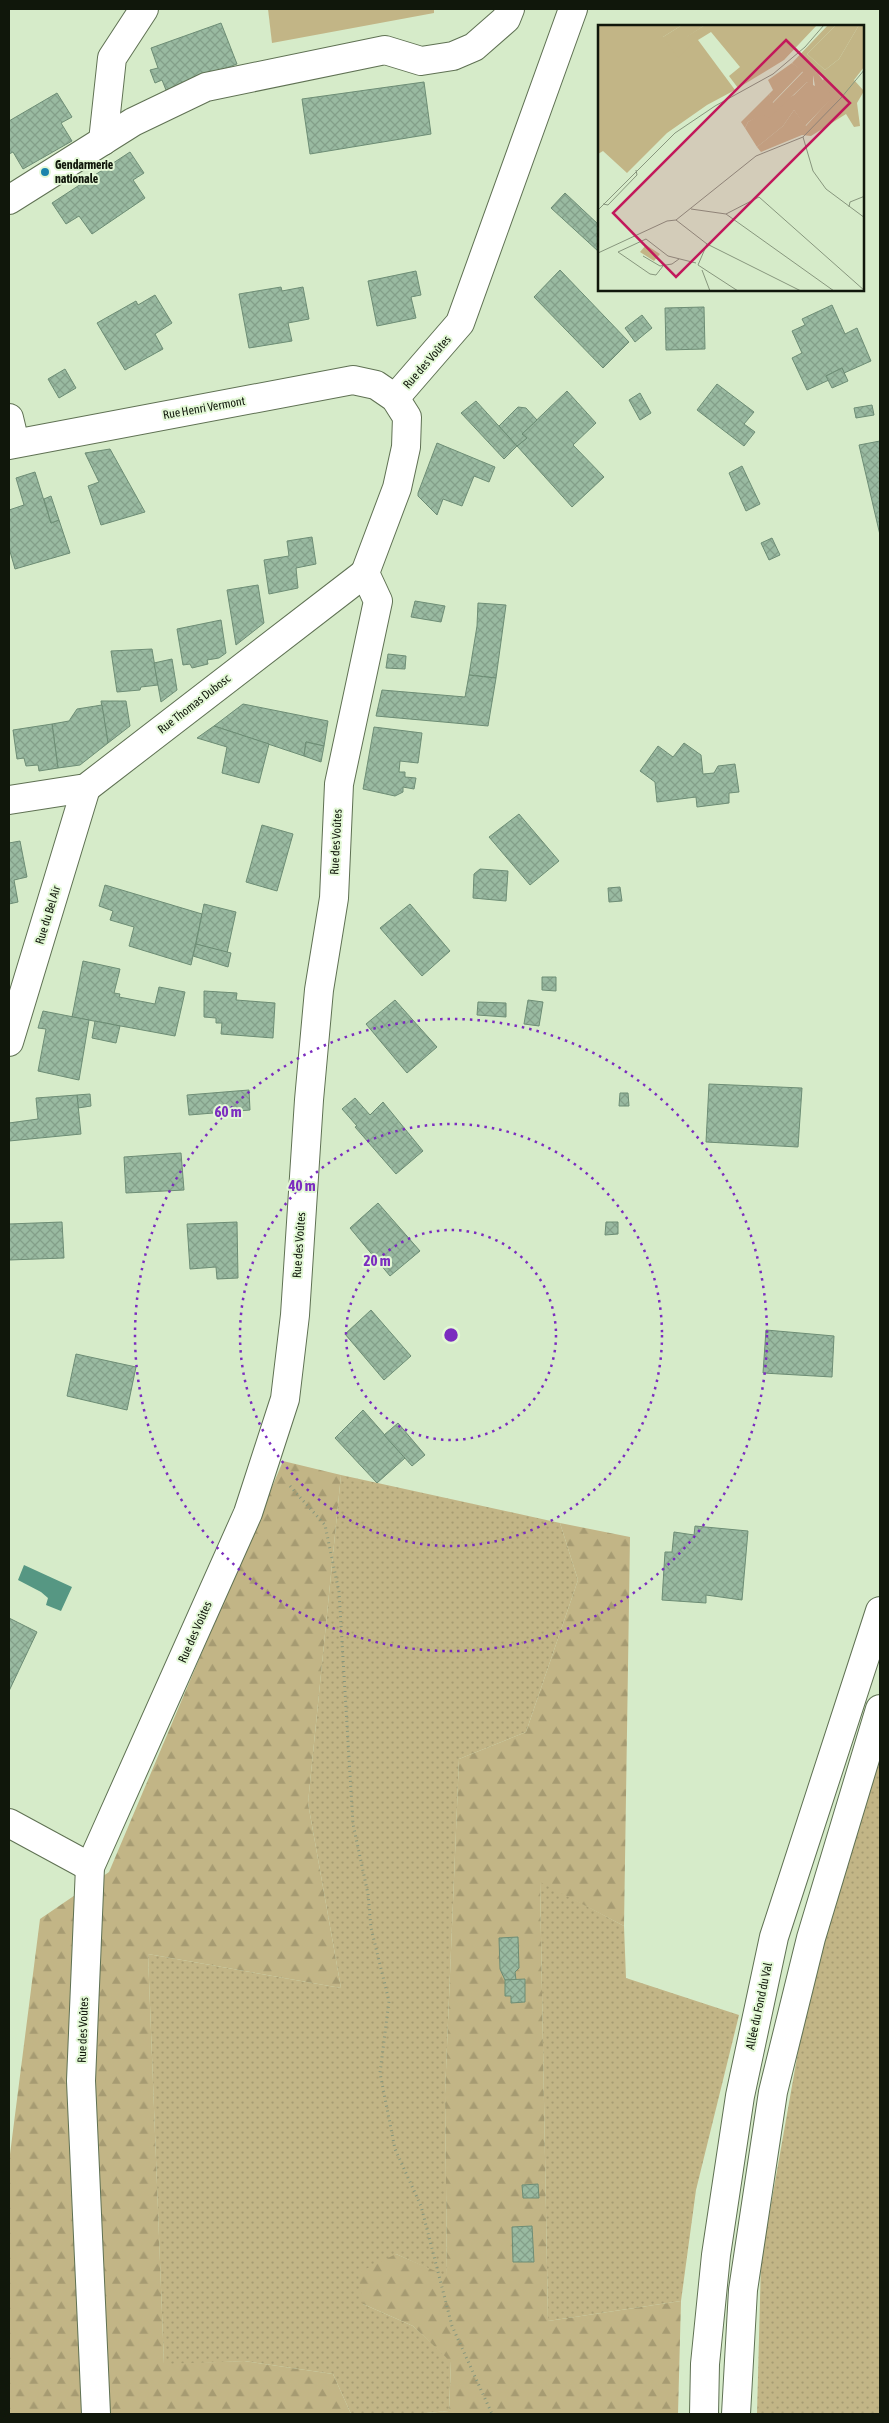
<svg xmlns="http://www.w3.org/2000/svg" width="889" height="2423" viewBox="0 0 889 2423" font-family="'Asap Condensed',sans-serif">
<defs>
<pattern id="grass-dots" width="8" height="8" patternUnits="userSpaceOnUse" patternTransform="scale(1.25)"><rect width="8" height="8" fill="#c2b586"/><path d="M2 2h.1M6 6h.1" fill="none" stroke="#a69b72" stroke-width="1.8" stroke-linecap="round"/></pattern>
<pattern id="forest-firs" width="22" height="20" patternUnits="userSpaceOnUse" patternTransform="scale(1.25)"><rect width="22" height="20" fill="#c2b586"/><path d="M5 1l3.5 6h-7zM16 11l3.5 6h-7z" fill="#a69b72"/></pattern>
<pattern id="building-cross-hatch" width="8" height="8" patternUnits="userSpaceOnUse" patternTransform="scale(1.25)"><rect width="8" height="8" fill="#99baa1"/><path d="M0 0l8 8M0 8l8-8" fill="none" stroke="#839f89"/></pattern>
</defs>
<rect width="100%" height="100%" fill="#d6ebc9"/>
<g fill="url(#grass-dots)">
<path d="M341,1475L560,1523L578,1580L526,1732L459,1759L445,2094L447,2277L396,2254L363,2304L413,2326L451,2361L449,2411L415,2414H351L333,2374L244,2361L164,2365L148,1954L341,1988L308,1803Z"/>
<path d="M880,1758V2414H757L761,2261L801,2035L811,1987Z"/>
<path d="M540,1881L624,1926L626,1978L739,2015L696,2190L681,2301L548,2321Z"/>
</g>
<g fill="url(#forest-firs)">
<path d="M283,1461L341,1475L308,1803L341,1988L148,1954L164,2364L244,2361L333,2374L351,2414H9V2162L40,1919L109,1872Z"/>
<path d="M560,1523L630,1537L624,1926L540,1882L548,2321L681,2301L678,2414H415L449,2411L451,2362L413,2326L363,2304L358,2273L396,2254L447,2276L445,2094L459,1759L526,1732L578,1580Z"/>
</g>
<path fill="#c2b586" d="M268,9H434V13L272,43Z"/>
<path fill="#569783" d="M24,1565L72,1587L61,1611L46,1605L48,1598L41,1592L18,1580Z"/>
<g fill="url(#building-cross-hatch)" stroke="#6d8d75">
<path d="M221,23L237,64L166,90L162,80L155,83L150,70L158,68L151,48Z"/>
<path d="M424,82L431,134L310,154L302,99Z"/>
<path d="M57,93L72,117L61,123L72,141L23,169L13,152L9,154V121Z"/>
<path d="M130,152L144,173L133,180L145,198L92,234L79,216L66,224L52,203Z"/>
<path d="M565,193L599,225V252L551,208Z"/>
<path d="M560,270L629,342L603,368L534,297Z"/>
<path d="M416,271L421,295L411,297L416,318L377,326L368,281Z"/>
<path d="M281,287L282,291L303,287L309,319L288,323L292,341L249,348L239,294Z"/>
<path d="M155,295L172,323L155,334L163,349L125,370L97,323L136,301L138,305Z"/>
<path d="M832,305L845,334L857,328L871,361L844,373L842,368L826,376L829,380L807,390L792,358L802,353L792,331L805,325L802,319Z"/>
<path d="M704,307L705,349L666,350L665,308Z"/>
<path d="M642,315L652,328L635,342L625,328Z"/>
<path d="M842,368L848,381L832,388L826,376Z"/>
<path d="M65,369L76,388L59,398L48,379Z"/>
<path d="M717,384L754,412L744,424L755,432L744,446L697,410Z"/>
<path d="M567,391L596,423L573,445L604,477L572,507L517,446L527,438L522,434Z"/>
<path d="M640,393L651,413L640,420L629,400Z"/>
<path d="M476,401L517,446L504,459L461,413Z"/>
<path d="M872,405L874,415L856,418L854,408Z"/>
<path d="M518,407L526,408L537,420L522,434L527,438L517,446L499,426Z"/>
<path d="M880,441V535L859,445Z"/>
<path d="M437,443L495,467L489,482L474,476L462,506L443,499L437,515L418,496V493Z"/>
<path d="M110,449L145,512L101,525L88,486L99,482L85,453Z"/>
<path d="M742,466L760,504L746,511L729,473Z"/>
<path d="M35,472L51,523L59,520L70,553L15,569L9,548V510L24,505L16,478Z"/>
<path d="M51,496L59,520L51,523L44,499Z"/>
<path d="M312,537L316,564L296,568L298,588L269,594L264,560L289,556L287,541Z"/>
<path d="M772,538L780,555L769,560L761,543Z"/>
<path d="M258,585L264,623L236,645L227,590Z"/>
<path d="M415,601L445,606L441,622L411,617Z"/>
<path d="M478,603L506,605L496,678L469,675L477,626Z"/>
<path d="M221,620L226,653L219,658L207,660L208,664L192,668L190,664L183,665L177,629Z"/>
<path d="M152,649L158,685L141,687L140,690L117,692L111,651Z"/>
<path d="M388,654L406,656L405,669L386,668Z"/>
<path d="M172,659L177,690L161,702L154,663Z"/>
<path d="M469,675L496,678L488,726L376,716L382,690L465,697Z"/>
<path d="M101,701H126L130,726L108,743Z"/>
<path d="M243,704L328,721L324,746L306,742L304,756L214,726Z"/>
<path d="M102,705L108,743L80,765L58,768L52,724L69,721L77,709Z"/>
<path d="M52,724L58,768L39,771L38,765L26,766L24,758L17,759L13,730Z"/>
<path d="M214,726L269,744L259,783L222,773L227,747L197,738Z"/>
<path d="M374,727L422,733L418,763L400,761L399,772H405V777L416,778L414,789L403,787V792L395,796L363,789Z"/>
<path d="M306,742L324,746L321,762L304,756Z"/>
<path d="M684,743L701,755L703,774L714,773L718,766L735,764L739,792L729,793V803L697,807L696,797L657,802L655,782L640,771L658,746L673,757Z"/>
<path d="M519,814L559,861L530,885L489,837Z"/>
<path d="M262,825L293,834L277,891L246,882Z"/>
<path d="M20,841L27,877L14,880L18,902L9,904V843Z"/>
<path d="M480,869L508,871L506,901L473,898L474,874Z"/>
<path d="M105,885L202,914L191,965L129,946L134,927L110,920L113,911L99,906Z"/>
<path d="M620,887L622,901L609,902L608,888Z"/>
<path d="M204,904L236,912L227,953L196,944Z"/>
<path d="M410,904L450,951L422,976L380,928Z"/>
<path d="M196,944L231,953L228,967L193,956Z"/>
<path d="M83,961L120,969L114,993L120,994L119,997L155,1004L159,987L185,992L175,1036L72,1017Z"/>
<path d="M542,977H556V991L542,990Z"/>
<path d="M204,991L237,993L236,1000L275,1003L273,1038L221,1034L222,1023H216V1018L204,1017Z"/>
<path d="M395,1000L437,1047L407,1073L366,1024Z"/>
<path d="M528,1000L543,1002L539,1026L524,1024Z"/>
<path d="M478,1002L506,1003V1017L477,1015Z"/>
<path d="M43,1011L89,1020L79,1080L38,1071L46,1029L38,1028Z"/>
<path d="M95,1021L120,1026L116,1043L92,1038Z"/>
<path d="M709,1084L802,1088L798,1147L706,1142Z"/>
<path d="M249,1090L250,1110L189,1115L187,1095Z"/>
<path d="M620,1093H628L629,1106H619Z"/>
<path d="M90,1094L91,1106L78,1108L77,1095Z"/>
<path d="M77,1095L81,1134L9,1141V1123L38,1119L36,1098Z"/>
<path d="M355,1098L370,1115L383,1102L423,1151L396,1174L355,1127L357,1126L342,1109Z"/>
<path d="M181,1153L184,1190L126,1193L124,1157Z"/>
<path d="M378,1203L420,1251L390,1276L350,1228Z"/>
<path d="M62,1222L64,1258L9,1260V1224Z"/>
<path d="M237,1222L238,1278L217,1279L216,1267L190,1269L187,1224Z"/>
<path d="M606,1222H618V1234L605,1235Z"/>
<path d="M371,1310L411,1356L384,1380L345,1334Z"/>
<path d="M766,1330L834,1336L832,1377L763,1373Z"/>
<path d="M76,1354L136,1367L127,1410L67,1396Z"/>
<path d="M363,1410L405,1458L377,1483L335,1438Z"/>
<path d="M398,1423L425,1455L412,1466L384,1435Z"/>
<path d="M695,1526L748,1531L742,1600L706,1595V1603L662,1600L665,1552H672L674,1532L694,1535Z"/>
<path d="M9,1618L37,1632L9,1691Z"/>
<path d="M518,1937L519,1968L515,1972L516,1980H505L500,1969L499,1938Z"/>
<path d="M525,1979V2002L511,2003V1996H505V1980Z"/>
<path d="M538,2184L539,2198H523L522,2185Z"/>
<path d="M532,2226L534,2262H513L512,2227Z"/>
</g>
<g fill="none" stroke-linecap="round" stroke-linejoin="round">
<g stroke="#5f7153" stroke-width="30">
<g id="minor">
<path d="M103,141L112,58L144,9"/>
<path d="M9,200L133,122L206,87L385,50L421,61L453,56L474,47L506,19L510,9"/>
<path d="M395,398L460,323L573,9"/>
<path d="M9,418L15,443"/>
<path d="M9,445L353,380L376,385L395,398L407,417L406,447L397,488L365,573L378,601L339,784L334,898L319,990L309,1100L295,1315L285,1399L248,1513L90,1867L81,2081L96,2414"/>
<path d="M9,800L86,788L365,573"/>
<path d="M9,1042L86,788"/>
<path d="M9,1823L90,1867"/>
<path d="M704,2414L705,2364L716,2255L740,2096L774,1937L880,1611"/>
<path d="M736,2414L743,2290L773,2092L811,1938L880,1709"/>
</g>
</g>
<path stroke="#87977d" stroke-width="3" stroke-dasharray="1 4" stroke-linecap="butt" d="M290,1486L325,1525L339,1592L353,1824L368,1894L371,1928L389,2001L380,2073L395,2149L421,2206L452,2326L492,2414"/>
<use href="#minor" stroke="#fff" stroke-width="28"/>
</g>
<g fill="none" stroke="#7b2cbf" stroke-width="2.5" stroke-dasharray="2.5 5">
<circle cx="451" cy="1335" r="105"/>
<circle cx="451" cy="1335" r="211"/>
<circle cx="451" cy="1335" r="316"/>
</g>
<circle fill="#1b84ac" stroke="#e3f8d6" stroke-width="2" cx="45" cy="172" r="5"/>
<g text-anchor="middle" stroke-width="4" stroke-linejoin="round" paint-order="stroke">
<g font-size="12" font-weight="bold" fill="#10170b" stroke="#e3f8d6" text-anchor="start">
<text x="55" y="169">Gendarmerie<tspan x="55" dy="14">nationale</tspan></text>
</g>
<g font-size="12" fill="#10170b" stroke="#e3f8d6">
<text transform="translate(427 362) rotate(-49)" y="4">Rue des Voûtes</text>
<text transform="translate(204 408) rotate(-10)" y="4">Rue Henri Vermont</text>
<text transform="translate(194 704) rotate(-38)" y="4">Rue Thomas Dubosc</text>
<text transform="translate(336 842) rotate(-87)" y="4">Rue des Voûtes</text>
<text transform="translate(48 915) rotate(-73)" y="4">Rue du Bel Air</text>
<text transform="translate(299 1245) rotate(-86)" y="4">Rue des Voûtes</text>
<text transform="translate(195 1632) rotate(-66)" y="4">Rue des Voûtes</text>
<text transform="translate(759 2006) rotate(-78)" y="4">Allée du Fond du Val</text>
<text transform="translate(83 2030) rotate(-88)" y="4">Rue des Voûtes</text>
</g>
</g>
<g transform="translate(598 25)">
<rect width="266" height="266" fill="#d6ebc9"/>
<path d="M0,0H84L65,12H88L107,0H219L186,35L140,63L131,51L142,42L113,7L100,15L137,65L109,80L69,108L29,148L5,126L0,129ZM238,0H261L241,34L227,45L209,29ZM194,38L205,46L174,78L171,69L175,65L170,55ZM219,47L236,71L207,101L196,85L185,101L159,122L147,103L150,97L196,70L209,57L217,61L215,50Z" fill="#c2b586"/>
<path d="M84,0H107L89,12L95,18L80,33L65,12ZM230,0H238L209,29L227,45L241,34L261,0H266V42L256,55L266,66L259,78L262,101L256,102L248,89L213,111L204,110L163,127L159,122L185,101L196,85L208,101L235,71L224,58L226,53L219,47L215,51V63L209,57L171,93L164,90L150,97L147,103L143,97L171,69L175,78L205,47L194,38Z" fill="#c2b586"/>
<path d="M48,220L62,229L56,236L42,227Z" fill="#c2b586"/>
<path fill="none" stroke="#87967d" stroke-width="1" d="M205,112L215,146L228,164L267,193M5,179L10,180L39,150L38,145M251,182L252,177L267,171M93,184L128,189L236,266M0,185L77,108L117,81L175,49L207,22L226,0M128,189L161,172L267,266M78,195L109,219L203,266M109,219L100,240L140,266M0,228L69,196L78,195L158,131L205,112L243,73L267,44M45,231L62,241L74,239L81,234M65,241L58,250L52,249L20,227L48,214L70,231L98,238M104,245L112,266"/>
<path fill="#c2185b" fill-opacity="0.15" stroke="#c2185b" stroke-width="2.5" d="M188,15L252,78L78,252L15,188Z"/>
<rect width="266" height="266" fill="none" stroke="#10170b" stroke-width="2.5"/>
</g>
<circle cx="451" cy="1335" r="8" fill="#7b2cbf" stroke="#e3f8d6" stroke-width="2.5"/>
<g font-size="15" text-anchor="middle" font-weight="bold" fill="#7b2cbf" stroke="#e3f8d6" stroke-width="4" stroke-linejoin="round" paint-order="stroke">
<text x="228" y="1117">60 m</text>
<text x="302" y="1191">40 m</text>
<text x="377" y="1266">20 m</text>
</g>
<rect width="889" height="2423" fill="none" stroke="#10170b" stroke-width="20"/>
</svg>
